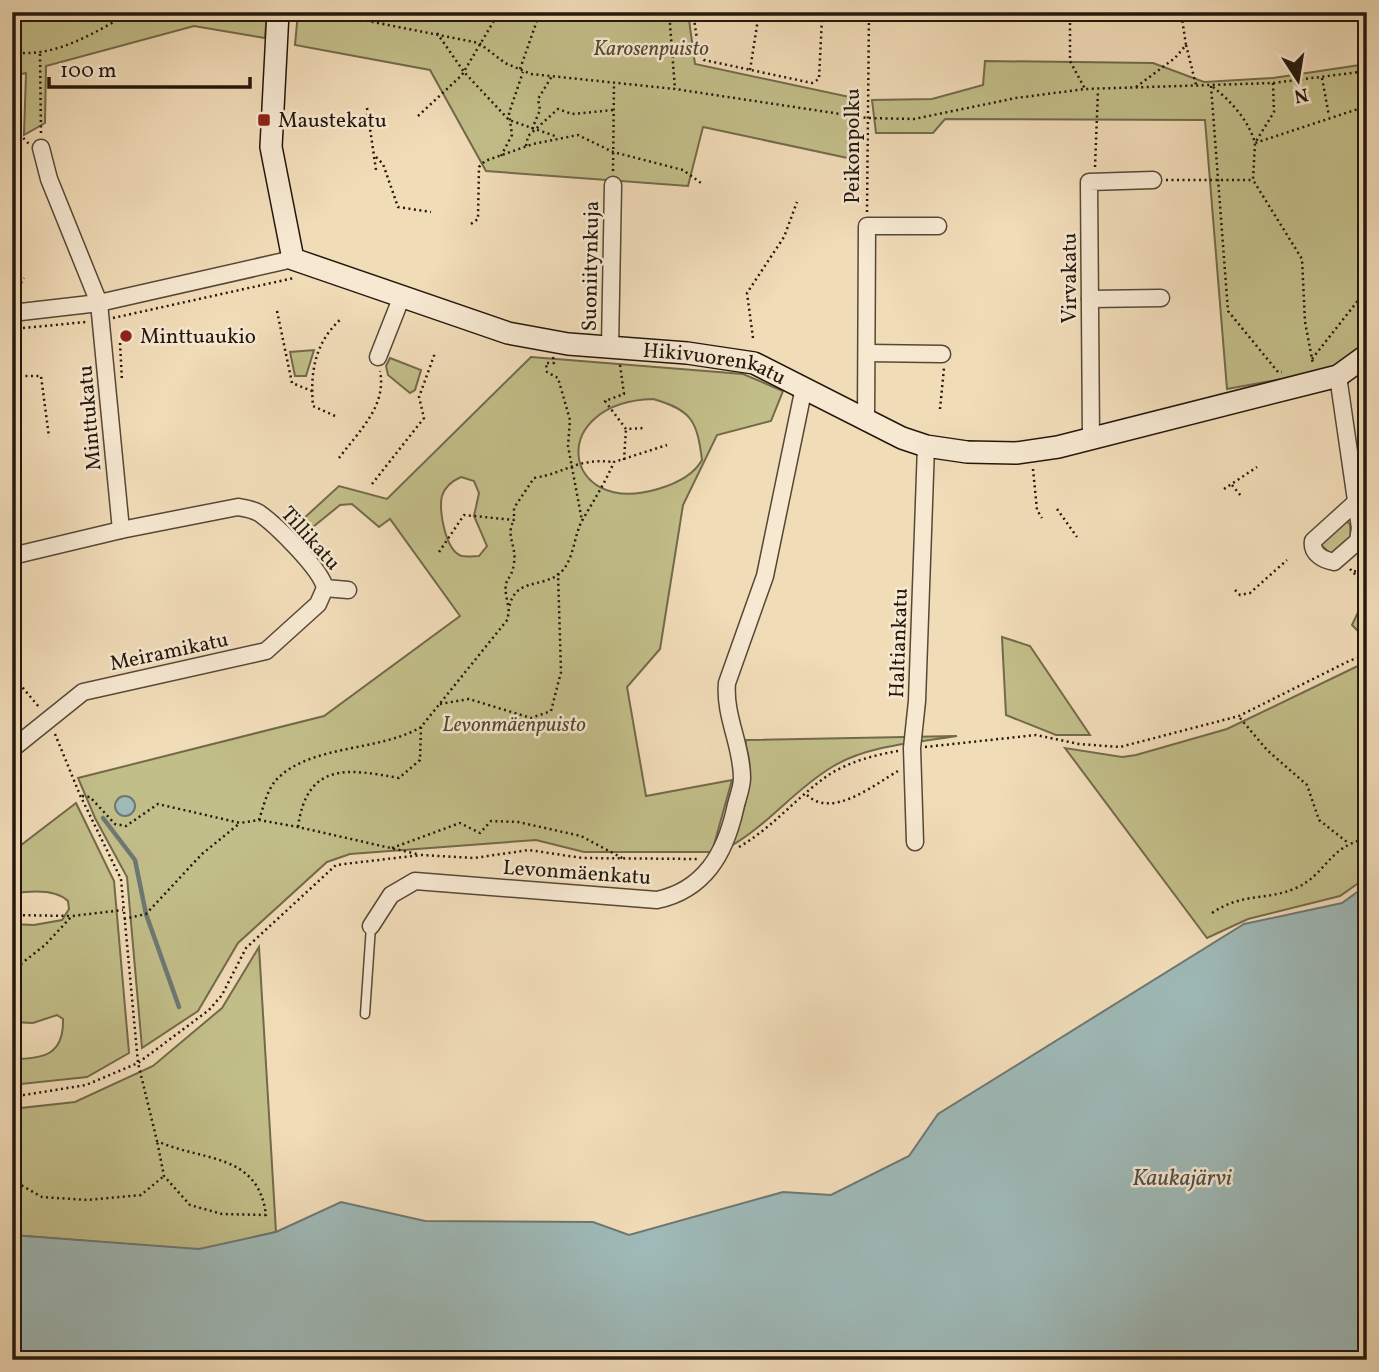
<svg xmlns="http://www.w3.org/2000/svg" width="1379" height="1372" viewBox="0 0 1379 1372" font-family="Vollkorn,serif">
<rect width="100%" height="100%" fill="#f1dcb8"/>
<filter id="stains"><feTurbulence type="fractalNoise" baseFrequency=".00286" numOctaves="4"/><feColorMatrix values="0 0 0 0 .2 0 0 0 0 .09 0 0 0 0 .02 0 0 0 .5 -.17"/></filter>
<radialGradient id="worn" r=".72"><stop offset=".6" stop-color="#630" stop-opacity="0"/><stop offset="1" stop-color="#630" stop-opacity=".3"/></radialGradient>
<g fill="#c2be89" stroke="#726a4a" stroke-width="2" fill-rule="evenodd">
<path d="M12,12H267L265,38L194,26L46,66L45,123L24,135L26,73L12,76Z"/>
<path d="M298,12H443L461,16L464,12H688L695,64L859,99L857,160L703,127L688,186L486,171L430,70L295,45Z"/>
<path d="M985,61L1153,63L1204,82L1273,78L1367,64V345L1346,363L1331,370L1227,389L1205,120L945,119L933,133H876L872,100L932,99L983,85Z"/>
<path d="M314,350L306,376H295L290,352Z"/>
<path d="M531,357L743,374L783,391L771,421L717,435L683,505L660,649L627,687L646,796L732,780L712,852H584L536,840L350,854L327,862L238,943L198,1011L142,1048L127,877L95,818L78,778L324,716L460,616L390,519L379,527L352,504L340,505L297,540L289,532L339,486L387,499ZM653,399C692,410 697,421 702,460C693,476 675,484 658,489C560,518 546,402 653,399ZM461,477L474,481L479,493L474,516L487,546L479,556C475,556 467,557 462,556C446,552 438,510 442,496C445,486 452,481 461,477Z"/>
<path d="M390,358L421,370L415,390L410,393L388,375L386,366Z"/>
<path d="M1344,520L1350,524L1351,539L1331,554L1320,544Z"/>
<path d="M1367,593V640L1352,625Z"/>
<path d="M1002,637L1030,646L1090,735H1056L1006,715Z"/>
<path d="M1364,663L1367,665V877L1340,896L1248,919L1207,938L1065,748L1122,757L1136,755L1227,729Z"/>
<path d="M957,736C916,743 868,745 832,767C795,789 769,824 731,846C739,826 748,802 748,780C748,766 744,754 746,740Z"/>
<path d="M76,803L114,881L129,1053L87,1077L12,1085V1059C44,1059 64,1055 63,1019L57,1015L33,1023L12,1022V924L34,925L62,920L69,909L68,901C55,889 29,891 12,894V852Z"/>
<path d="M259,947L276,1232L199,1250L12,1235V1109L75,1102L153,1066L222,1008Z"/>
</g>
<g fill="#9eb9b7" stroke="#6d7873" stroke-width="2">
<circle cx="125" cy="806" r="10"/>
<path d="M1367,885V1360H12V1235L199,1249L276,1232L341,1202L425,1221L593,1222L629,1235L783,1192L831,1195L909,1156L938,1114L1244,924L1342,903Z"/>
</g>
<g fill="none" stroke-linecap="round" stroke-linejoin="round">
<path stroke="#6d7873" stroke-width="4.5" d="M103,818L135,860L146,914L179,1007"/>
<g stroke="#564837" stroke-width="11">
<path id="lane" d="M365,1014L371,926"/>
</g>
<g stroke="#564837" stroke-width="19">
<g id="street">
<path d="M41,148L49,179L99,303L121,530"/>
<path d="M1090,299L1161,298"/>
<path d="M12,313L99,303L293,259"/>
<path d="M610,347L613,185"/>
<path d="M868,353L942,354"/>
<path d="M378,357L402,296"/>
<path d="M1338,376L1360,528L1358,541L1334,562C1324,560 1311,554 1313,541L1356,502"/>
<path d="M866,422L867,226H938"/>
<path d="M1091,438L1089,182L1153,180"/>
<path d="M12,556L121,530L238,507C245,508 252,509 259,513C276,525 321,569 325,588L348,590"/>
<path d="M12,749L83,692L266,651L318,604L325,588"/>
<path d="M915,842L912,748L917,701L926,446"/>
<path d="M371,926L391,895L415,881L657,900C704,890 725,854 735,809C737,799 742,788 742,778C742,745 724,716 727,683L765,576L804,387"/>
</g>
</g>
<g stroke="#23170c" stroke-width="24">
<g id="secondary">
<path id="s1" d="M278,12L271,147L293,259L508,333L568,344L687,353L754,363L902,438L926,446L967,452L1016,453L1058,447L1338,376L1367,355"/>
</g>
</g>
<g stroke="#23170c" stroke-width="2.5" stroke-dasharray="2 3.5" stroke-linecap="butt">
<path d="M236,12L261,14"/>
<path d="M669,12L675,89"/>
<path d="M693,12L699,53L704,60L812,83L819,79L822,18"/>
<path d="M1070,12V61L1085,89"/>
<path d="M295,16L353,18L479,43L505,63L531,74L675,89L867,118L914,119L1016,98L1085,89L1273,83L1367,71"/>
<path d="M437,33L464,72L509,120L558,137"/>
<path d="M1186,45L1196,85"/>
<path d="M12,52C54,59 96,32 131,12"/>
<path d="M40,54L41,134"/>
<path d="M520,69L540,12"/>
<path d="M750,70L758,19"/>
<path d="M1322,78L1329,116"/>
<path d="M1273,83L1274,112L1255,143L1253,180L1302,259L1305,322L1313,364"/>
<path d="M1211,86L1228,311L1278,372H1282"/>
<path d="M1136,87L1175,58L1186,45L1181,12"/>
<path d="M1213,87C1231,101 1249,121 1255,143L1367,106"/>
<path d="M367,108L376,170"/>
<path d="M418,116L462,75L499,12"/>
<path d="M12,126L29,144"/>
<path d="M532,129L540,110L538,99L552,76"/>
<path d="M526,146L528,136L558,109L572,114L614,110"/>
<path d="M501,156L512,135L509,113L523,72"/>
<path d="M376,157L383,164L398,207L431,212"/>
<path d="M1095,167L1098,90"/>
<path d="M613,171L614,84"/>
<path d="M1166,180H1253"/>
<path d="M867,212L869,12"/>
<path d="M471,224L478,219L479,167L485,161L533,144L578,135L613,152L683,170L701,183"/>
<path d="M12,297L24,278"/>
<path d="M277,311L292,383L312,391"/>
<path d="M113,318L294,278"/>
<path d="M23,328L86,322"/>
<path d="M753,338L747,293L784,237L797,202"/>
<path d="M120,343L122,381"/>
<path d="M12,349L14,376H41L49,437"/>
<path d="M553,357L554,363H546L547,372L558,378L570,420L568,446L582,521"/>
<path d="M1312,359L1367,289"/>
<path d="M620,365L624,394L605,401L626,429L644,428"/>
<path d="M1367,408V430"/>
<path d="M940,409L944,368"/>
<path d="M335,416L313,406C310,371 315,342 342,318"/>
<path d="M339,458C359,431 387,406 380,371"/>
<path d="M624,460L626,429"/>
<path d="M1033,469L1037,510L1042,518"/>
<path d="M372,484L424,418L419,397L435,353"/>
<path d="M1232,485L1241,496"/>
<path d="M1224,489L1257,467"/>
<path d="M1057,509L1077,537"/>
<path d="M439,552L464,515L514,520V508L534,478C569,472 575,458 614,462"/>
<path d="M1350,569L1367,587"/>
<path d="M1354,571L1367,575"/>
<path d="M1235,590L1240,595L1250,593L1287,560"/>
<path d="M508,605C501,574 511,585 514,563C517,546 505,536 514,520"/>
<path d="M12,675L39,707"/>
<path d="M440,704L469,699L531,718L551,711L561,672L558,573"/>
<path d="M1240,718L1267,750L1307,785L1319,820L1347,842"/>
<path d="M55,734L80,795L121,879L138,1063L157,1141C203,1162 258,1152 266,1215L222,1214L190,1205L164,1176L157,1141"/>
<path d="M925,747L1036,735L1079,744L1120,747L1239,716L1351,660L1367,656"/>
<path d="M807,795C832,819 874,785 898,771"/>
<path d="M82,796L90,797L115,824L126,826L158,804L240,823L259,820L298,827L417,854"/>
<path d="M259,820C263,808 267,790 276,780C310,744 379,752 421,727L508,619C509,572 544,592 563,570C575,555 574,534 583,519C594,500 605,483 614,462L667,445"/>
<path d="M298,827C307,761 349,769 399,778L420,760L421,727"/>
<path d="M739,847C772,828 796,798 827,776C848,762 874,755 898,751"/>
<path d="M392,848L460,823L480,833L491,821L518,822L581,836L624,859"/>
<path d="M1212,913C1243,892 1267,901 1296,888C1326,875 1329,845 1367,839"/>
<path d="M12,915L72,916"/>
<path d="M124,919L146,914L202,854L240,823"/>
<path d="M12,971L45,945L72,916L123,910"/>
<path d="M12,1094L24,1095L86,1085L138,1063L209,1010L222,995L246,948L336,865L421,855L474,858L529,850L582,858L697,859"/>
<path d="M12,1180L42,1197L87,1200L141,1195L164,1176"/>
</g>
<use href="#lane" stroke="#f6e8d1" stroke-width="8"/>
<use href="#street" stroke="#f6e8d1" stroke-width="16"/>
<use href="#secondary" stroke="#f6e8d1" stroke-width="21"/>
</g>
<g fill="#8f2418" stroke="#f6e8d1" stroke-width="2.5">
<rect x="257" y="113" width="14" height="14" rx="3.5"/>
<circle cx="126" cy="336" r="7"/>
</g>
<g text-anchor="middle" stroke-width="5" stroke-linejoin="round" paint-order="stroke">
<g font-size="21" font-style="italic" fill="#534932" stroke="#f6e8d1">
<text x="651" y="55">Karosenpuisto</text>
<text x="514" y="731">Levonmäenpuisto</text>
</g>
<g font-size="21" fill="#23170c" stroke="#f6e8d1" text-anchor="start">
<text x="278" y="127">Maustekatu</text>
<text x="140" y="343">Minttuaukio</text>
</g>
<g font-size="21" fill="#23170c" stroke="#f6e8d1">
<text transform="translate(852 146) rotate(-90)" y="7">Peikonpolku</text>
<text transform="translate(590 266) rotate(-89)" y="7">Suoniitynkuja</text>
<text transform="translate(1069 278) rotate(-90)" y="7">Virvakatu</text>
<text dy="7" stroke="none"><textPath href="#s1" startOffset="686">Hikivuorenkatu</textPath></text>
<text transform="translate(89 418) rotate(-95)" y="7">Minttukatu</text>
<text transform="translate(311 538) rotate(48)" y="7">Tillikatu</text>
<text transform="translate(898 643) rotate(-88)" y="7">Haltiankatu</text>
<text transform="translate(169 651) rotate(-12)" y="7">Meiramikatu</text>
<text transform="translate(577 872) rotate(4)" y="7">Levonmäenkatu</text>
</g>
<g font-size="23" font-style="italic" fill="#4e5048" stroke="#f6e8d1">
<text x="1182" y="1185">Kaukajärvi</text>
</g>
</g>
<rect width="1379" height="1372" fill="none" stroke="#f1dcb8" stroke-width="42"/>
<rect x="14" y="14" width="1351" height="1344" fill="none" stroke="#23170c" stroke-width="3.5"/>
<rect x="21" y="21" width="1337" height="1330" fill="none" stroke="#23170c" stroke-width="2"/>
<g transform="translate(1298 80) rotate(168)" stroke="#f6e8d1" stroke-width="5" paint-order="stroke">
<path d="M0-5L12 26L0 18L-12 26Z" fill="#23170c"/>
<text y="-10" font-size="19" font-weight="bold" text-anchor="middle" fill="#23170c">N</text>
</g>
<path d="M49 77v10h201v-10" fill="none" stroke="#23170c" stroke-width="3.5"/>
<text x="60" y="77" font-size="21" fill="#23170c" stroke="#f6e8d1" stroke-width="5" paint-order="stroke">100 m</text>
<rect width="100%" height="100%" filter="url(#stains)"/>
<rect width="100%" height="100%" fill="url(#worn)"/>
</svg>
